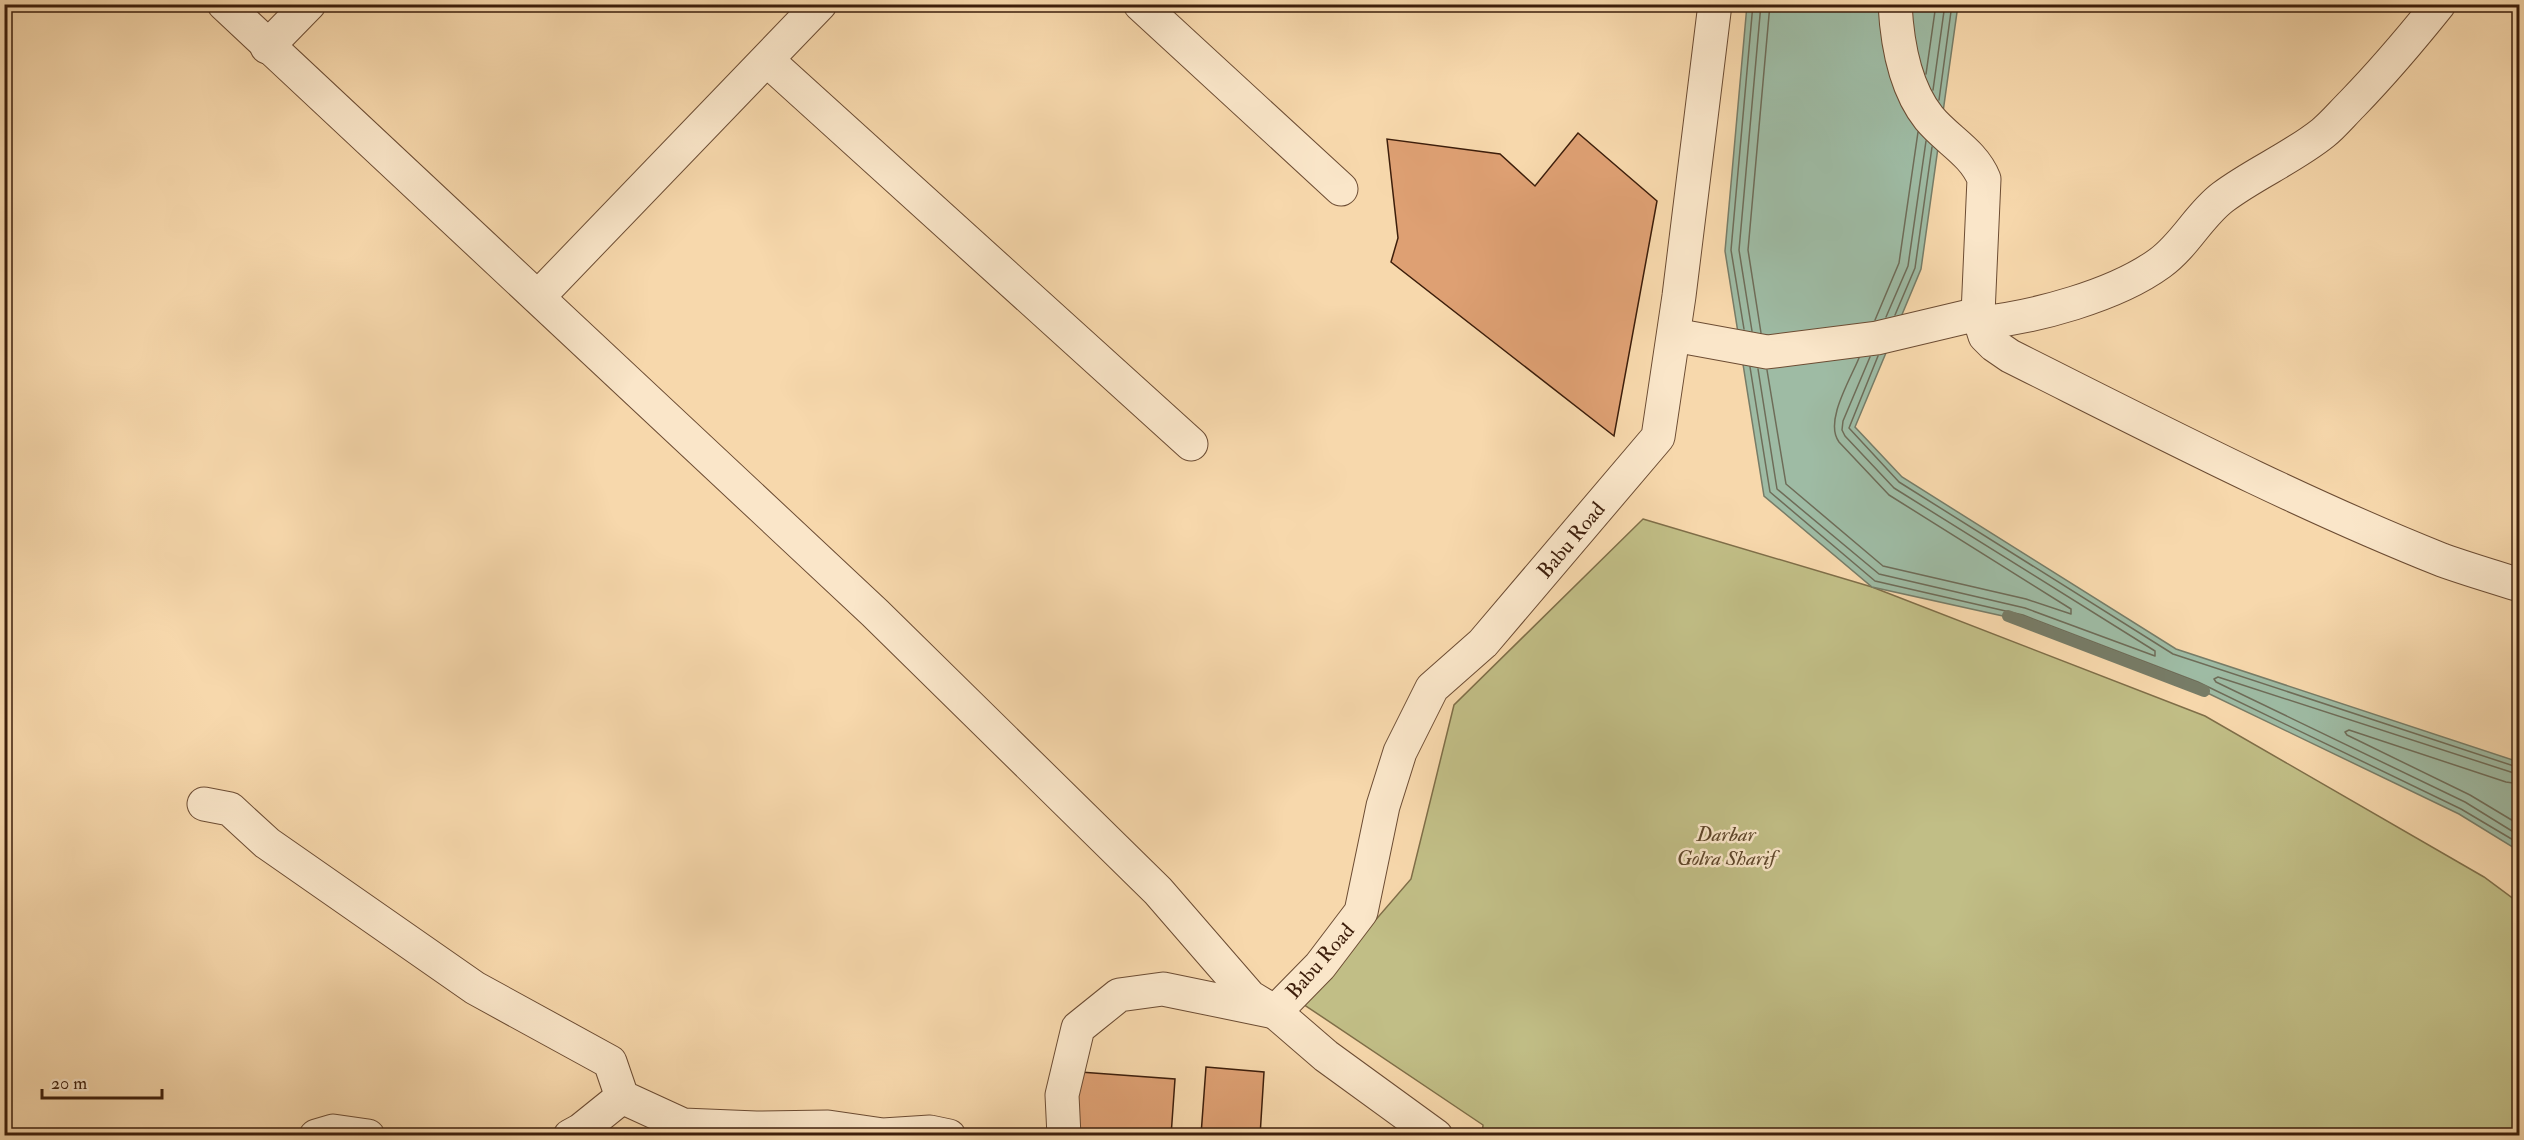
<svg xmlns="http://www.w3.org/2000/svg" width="2524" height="1140" viewBox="0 0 2524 1140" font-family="'IM FELL Double Pica',serif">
<rect width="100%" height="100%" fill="#f7d8ac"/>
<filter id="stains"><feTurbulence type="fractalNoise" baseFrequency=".00333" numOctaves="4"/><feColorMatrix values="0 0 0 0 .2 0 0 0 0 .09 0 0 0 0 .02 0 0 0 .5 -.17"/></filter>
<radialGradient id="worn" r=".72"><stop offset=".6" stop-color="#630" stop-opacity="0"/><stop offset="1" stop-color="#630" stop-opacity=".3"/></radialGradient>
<path fill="#c1be86" stroke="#7f6e48" stroke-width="1.5" d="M1643,519L1872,587L2205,716L2484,877L2519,903V1135H1482L1483,1125L1303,1004L1411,879L1454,705Z"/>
<path fill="#9ebba4" stroke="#777c67" stroke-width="1.5" d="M1747,5H1958L1921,269L1855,427L1902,477L2176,649L2519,762V851L2459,814L2195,687L2021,620L1872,587L1764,496L1725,251Z"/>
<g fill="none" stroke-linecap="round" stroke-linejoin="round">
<g stroke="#6e6c58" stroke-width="1.5">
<path d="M1926,74L1936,4"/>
<path d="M1933,90L1945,4"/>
<path d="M1939,100L1952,4"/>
<path d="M1895,315L1915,268L1932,147"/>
<path d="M1886,317L1908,266L1926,141"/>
<path d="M1875,320L1899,263L1918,132"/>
<path d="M1744,329L1731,250L1753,4"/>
<path d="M1752,331L1739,250L1761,4"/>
<path d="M1761,333L1748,250L1770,4"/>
<path d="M1878,356L1849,428L1899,482L2173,654L2520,768"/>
<path d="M1750,367L1770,492L1875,581L2023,615L2198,682L2461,809L2520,844"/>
<path d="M1758,369L1777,489L1879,574L2025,608L2155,656V651L1894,488L1845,436L1842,430L1843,421L1870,357"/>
<path d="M1767,370L1786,484L1883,566L2026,599L2071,614V609L1889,495L1839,442C1824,422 1850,380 1859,358"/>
<path d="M2520,775L2218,677L2214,679L2216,682L2465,802L2520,836"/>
<path d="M2520,784L2506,782L2349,730L2345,732L2347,735L2470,795L2520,825"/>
</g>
<path stroke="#777c67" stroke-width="12" d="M2008,616L2204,691"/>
</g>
<g fill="#dea073" stroke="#3d1e0b" stroke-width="1.5">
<path d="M1578,133L1657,201L1614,436L1391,262L1398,238L1387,139L1500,154L1535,186Z"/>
<path d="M1206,1067L1264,1072L1260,1136L1201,1135Z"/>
<path d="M1080,1072L1175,1079L1171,1136H1075Z"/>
</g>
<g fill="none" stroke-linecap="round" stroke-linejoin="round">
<g stroke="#6c4c33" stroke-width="35">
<g id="street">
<path d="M224,4L875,613L1158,891L1250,997L1275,1012L1326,1056L1436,1136"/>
<path d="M1140,4L1341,189"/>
<path d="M1895,4C1897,42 1905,88 1929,118C1947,140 1973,152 1984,179L1978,314L1985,336L1994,345L2010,356C2152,427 2294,501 2442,560C2467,569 2494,577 2520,585"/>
<path d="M267,47L309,4"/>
<path d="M767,60L1191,444"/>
<path d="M538,297L820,4"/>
<path d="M1980,323C2035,317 2115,296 2160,263C2185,245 2199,215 2223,197C2255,173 2292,158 2323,133C2333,125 2342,114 2352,104C2383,72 2411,39 2439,4"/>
<path d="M1674,335L1767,352L1877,338L1978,314"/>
<path d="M204,804L230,809L267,843L475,988L610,1062L622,1097L683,1125L756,1128L828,1127L883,1135L930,1132L949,1136"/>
<path d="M316,1136L333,1131L368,1136"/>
<path d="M570,1136L581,1130L622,1097"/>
<path d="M1064,1136L1062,1095L1078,1028L1119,995L1163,989L1275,1012L1320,966L1361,912L1383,806L1400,752L1432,688L1483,643L1658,437L1679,296L1715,4"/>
</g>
</g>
<use href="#street" stroke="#fae6c9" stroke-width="33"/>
</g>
<g text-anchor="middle" stroke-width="5" stroke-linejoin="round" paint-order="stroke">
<g font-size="21" fill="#3d1e0b" stroke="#fae6c9">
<text transform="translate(1571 540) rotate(-50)" y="7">Babu Road</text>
<text transform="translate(1320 961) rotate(-49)" y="7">Babu Road</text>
</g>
<g font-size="21" font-style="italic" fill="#5e462a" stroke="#fae6c9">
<text x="1726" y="841">Darbar<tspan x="1726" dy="24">Golra Sharif</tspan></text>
</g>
</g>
<rect width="2524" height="1140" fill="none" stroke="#f7d8ac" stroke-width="24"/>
<rect x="6" y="6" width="2512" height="1128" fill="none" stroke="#3d1e0b" stroke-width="3"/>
<rect x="12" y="12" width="2500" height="1116" fill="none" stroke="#3d1e0b" stroke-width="1.5"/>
<path d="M42 1089v9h120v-9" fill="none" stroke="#3d1e0b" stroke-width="3"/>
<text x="51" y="1089" font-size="18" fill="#3d1e0b" stroke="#fae6c9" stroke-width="4.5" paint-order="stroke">20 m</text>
<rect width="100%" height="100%" filter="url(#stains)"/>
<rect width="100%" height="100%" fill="url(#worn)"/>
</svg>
